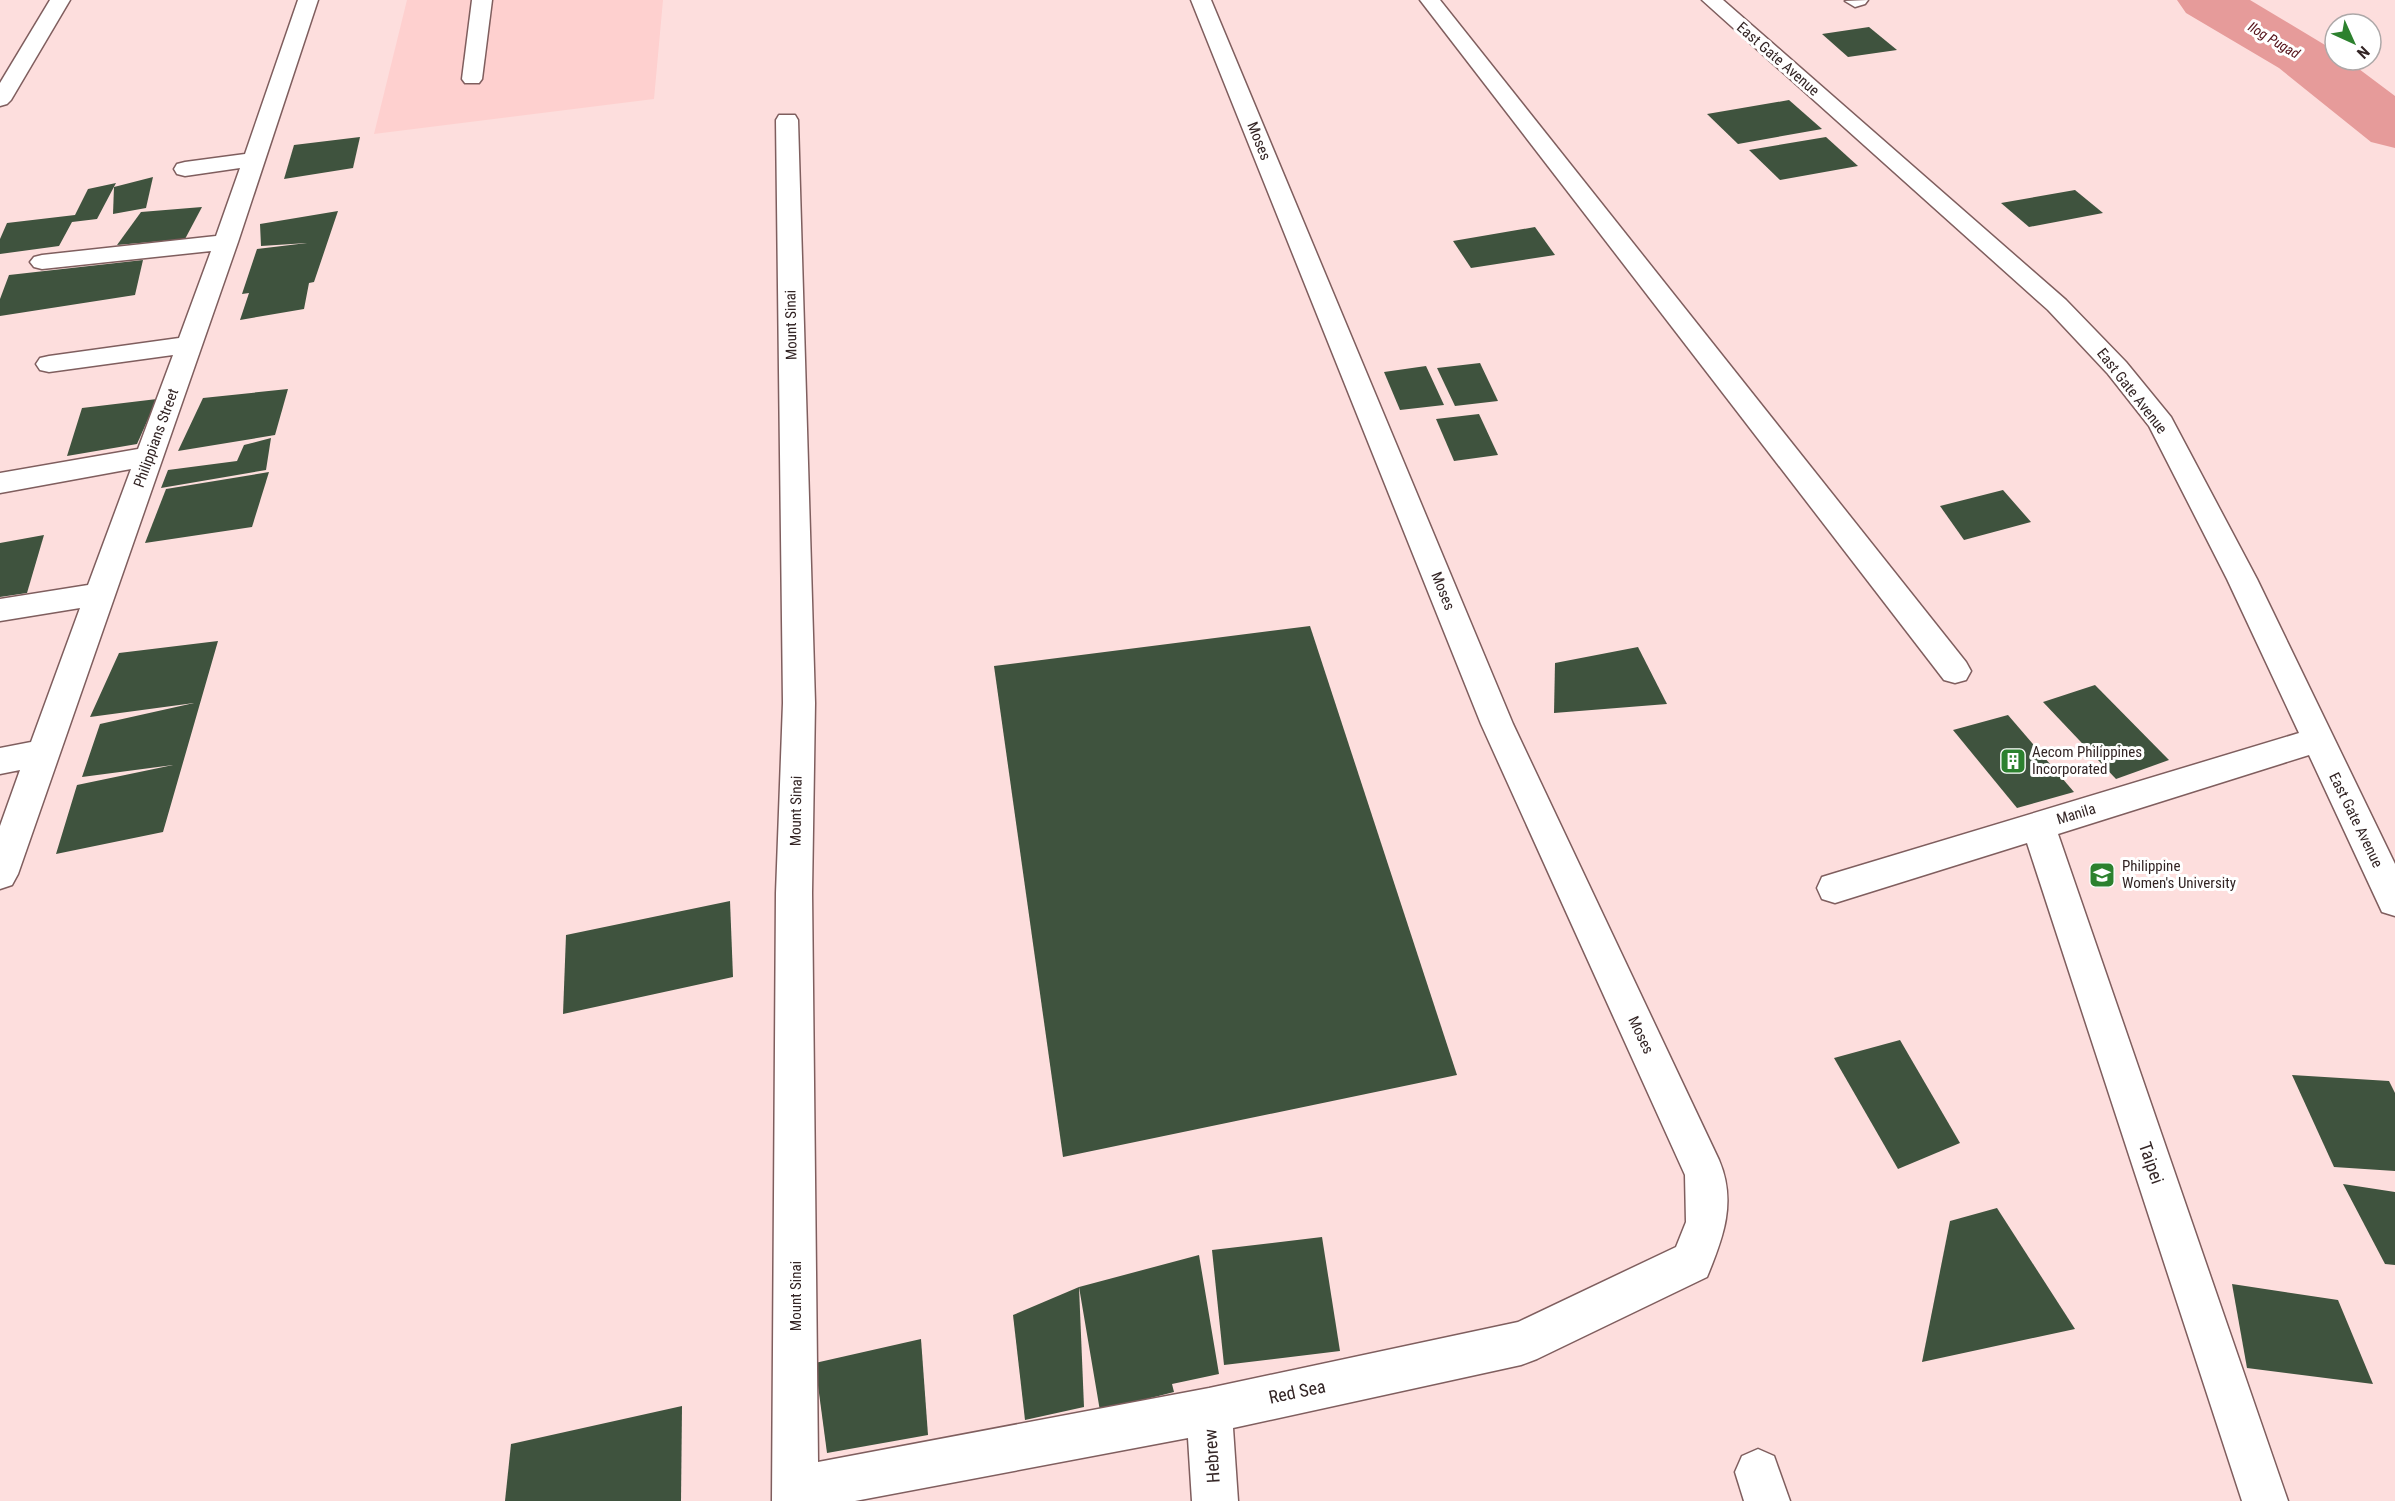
<svg xmlns="http://www.w3.org/2000/svg" width="2395" height="1501" viewBox="0 0 2395 1501" font-family="'Roboto Condensed',sans-serif">
<rect width="100%" height="100%" fill="#fddedd"/>
<path fill="#fed0cf" d="M407,0H663L654,99L374,134Z"/>
<g fill="none" stroke-linecap="round" stroke-linejoin="round">
<path fill="#e69b9a" fill-rule="evenodd" d="M2177,0H2250L2335,51V60H2347L2395,96V148L2371,142L2279,68L2186,13Z"/>
</g>
<g fill="#3f533e">
<path d="M1869,27L1897,50L1848,57L1822,34Z"/>
<path d="M1789,100L1822,129L1738,144L1707,114Z"/>
<path d="M360,137L353,168L284,179L294,145Z"/>
<path d="M1826,137L1858,166L1780,180L1749,150Z"/>
<path d="M153,177L146,208L113,214L114,187Z"/>
<path d="M116,183L97,219L72,222L59,246L0,254V239L7,223L75,215L88,189Z"/>
<path d="M2075,190L2103,213L2029,227L2001,203Z"/>
<path d="M202,207L185,239L117,245L141,212Z"/>
<path d="M338,211L314,282L309,283L304,309L240,320L249,293L242,294L257,249L307,243L261,246L260,224Z"/>
<path d="M1535,227L1555,255L1471,268L1453,241Z"/>
<path d="M143,260L135,295L0,316V299L9,275Z"/>
<path d="M1480,363L1498,401L1455,406L1437,368Z"/>
<path d="M1426,366L1444,405L1400,410L1384,372Z"/>
<path d="M288,389L275,435L178,451L203,398Z"/>
<path d="M157,399L137,444L67,456L82,408Z"/>
<path d="M1479,414L1498,455L1454,461L1436,419Z"/>
<path d="M271,438L266,470L161,488L168,470L237,461L244,445Z"/>
<path d="M269,472L252,527L145,543L166,489Z"/>
<path d="M2003,490L2031,522L1964,540L1940,506Z"/>
<path d="M44,535L27,593L0,597V543Z"/>
<path d="M1310,626L1457,1075L1063,1157L994,666Z"/>
<path d="M218,641L163,832L56,854L77,785L173,765L82,777L100,724L194,703L90,717L119,653Z"/>
<path d="M1638,647L1667,704L1554,713L1555,663Z"/>
<path d="M2095,685L2169,760L2116,779L2043,702Z"/>
<path d="M2008,715L2074,792L2017,808L1953,730Z"/>
<path d="M730,901L733,977L563,1014L566,935Z"/>
<path d="M1900,1040L1960,1143L1898,1169L1834,1058Z"/>
<path d="M2292,1075L2389,1081L2395,1093V1171L2334,1167Z"/>
<path d="M2343,1184L2395,1192V1265L2385,1264Z"/>
<path d="M1997,1208L2075,1329L1922,1362L1950,1221Z"/>
<path d="M1322,1237L1340,1351L1224,1365L1212,1250Z"/>
<path d="M1199,1255L1219,1374L1172,1384L1174,1392L1100,1411L1079,1287Z"/>
<path d="M2232,1284L2338,1300L2373,1384L2247,1368Z"/>
<path d="M1079,1287L1084,1407L1025,1420L1013,1315Z"/>
<path d="M921,1339L928,1435L827,1453L815,1363Z"/>
<path d="M682,1406L681,1501H505L511,1444Z"/>
</g>
<g fill="none" stroke-linecap="round" stroke-linejoin="round">
<g stroke="#7f5e5e" stroke-width="3">
<g id="minor">
<path d="M50,0H70L11,100L7,104L0,106V83Z"/>
<path d="M298,0H318L238,242L18,874L12,885L0,889V826L20,770L0,774V748L31,742L80,608L0,621V599L88,585L131,469L0,493V473L138,449L173,355L49,372L40,370L36,364L40,358L49,356L179,338L211,251L42,269L34,267L30,262L34,257L42,255L216,236L240,168L185,176L177,174L174,169L177,164L185,162L245,154Z"/>
<path d="M472,0H492L482,79L479,83H465L462,79Z"/>
<path d="M1191,0H1211L1513,724L1719,1160C1737,1202 1723,1238 1707,1277L1537,1359L1521,1365L1233,1428L1238,1501H1192L1188,1438L855,1501H772L776,893L783,703L776,120L779,115H795L798,120L815,703L812,893L818,1462L1209,1388L1518,1322L1676,1247L1686,1222L1685,1175L1481,724Z"/>
<path d="M1420,0H1440L1966,662L1971,671L1966,680L1955,683L1944,680Z"/>
<path d="M1702,0H1723L2066,300L2126,362L2171,417L2257,579L2395,864V916L2382,912L2309,755L2058,834L2288,1501H2242L2027,843L1835,903L1822,899L1817,888L1822,877L1835,873L2299,733L2227,579L2149,426L2108,374L2048,310Z"/>
<path d="M1868,0L1865,4L1855,7L1845,1Z"/>
<path d="M1758,1449L1774,1456L1790,1501H1744L1735,1472L1742,1456Z"/>
</g>
</g>
<use href="#minor" fill="#fff" fill-rule="evenodd"/>
</g>
<defs>
<g id="building-square" transform="scale(1.35)"><rect x="-9" y="-9" width="18" height="18" rx="4" fill="#2c812e" stroke="#fff"/><path d="M-4-6H4V6H1V3H-1V6H-4ZM-2.5-4.3h1.7v1.8h-1.7ZM.8-4.3h1.7v1.8H.8ZM-2.5-1h1.7V.8h-1.7ZM.8-1h1.7V.8H.8Z" fill="#fff"/></g>
<g id="university-square" transform="scale(1.35)"><rect x="-9" y="-9" width="18" height="18" rx="4" fill="#2c812e" stroke="#fff"/><path d="M0-5L7-2L0 1L-7-2ZM-4 1L0 2.5L4 1V4Q0 6-4 4Z" fill="#fff"/></g>
</defs>
<g fill-rule="evenodd">
<use href="#building-square" x="2013" y="761"/>
<use href="#university-square" x="2102" y="875"/>
</g>
<g text-anchor="middle" stroke-width="6" stroke-linejoin="round" paint-order="stroke">
<g font-size="14" font-style="italic" fill="#510e15" stroke="#fff">
<text transform="translate(2274 40) rotate(31)" y="5">Ilog Pugad</text>
</g>
<g font-size="15" fill="#332525" stroke="#fff">
<text transform="translate(1778 59) rotate(41)" y="5">East Gate Avenue</text>
<text transform="translate(1259 141) rotate(68)" y="5">Moses</text>
<text transform="translate(791 325) rotate(-91)" y="5">Mount Sinai</text>
<text transform="translate(2132 391) rotate(52)" y="5">East Gate Avenue</text>
<text transform="translate(156 438) rotate(-70)" y="5">Philippians Street</text>
<text transform="translate(1443 591) rotate(68)" y="5">Moses</text>
<text transform="translate(796 811) rotate(-89)" y="5">Mount Sinai</text>
<text transform="translate(2076 814) rotate(-17)" y="5">Manila</text>
<text transform="translate(2356 820) rotate(64)" y="5">East Gate Avenue</text>
<text transform="translate(1641 1035) rotate(65)" y="5">Moses</text>
<text transform="translate(796 1296) rotate(-90)" y="5">Mount Sinai</text>
</g>
<g font-size="15" fill="#332525" stroke="#fff" text-anchor="start">
<text x="2032" y="757">Aecom Philippines<tspan x="2032" dy="17">Incorporated</tspan></text>
<text x="2122" y="871">Philippine<tspan x="2122" dy="17">Women's University</tspan></text>
</g>
<g font-size="18" fill="#332525" stroke="#fff">
<text transform="translate(2151 1163) rotate(71)" y="6">Taipei</text>
<text transform="translate(1297 1392) rotate(-12)" y="6">Red Sea</text>
<text transform="translate(1212 1456) rotate(-94)" y="6">Hebrew</text>
</g>
</g>
<g transform="translate(2353 42) rotate(135)"><circle r="28" fill="#ffffff" stroke="#ada8a8" stroke-width="1.5"/>
<path d="M0-4.5L10 22L0 15L-10 22Z" fill="#2c812e"/>
<text y="-9" font-size="16" font-weight="bold" text-anchor="middle" fill="#332525">N</text>
</g>
</svg>
